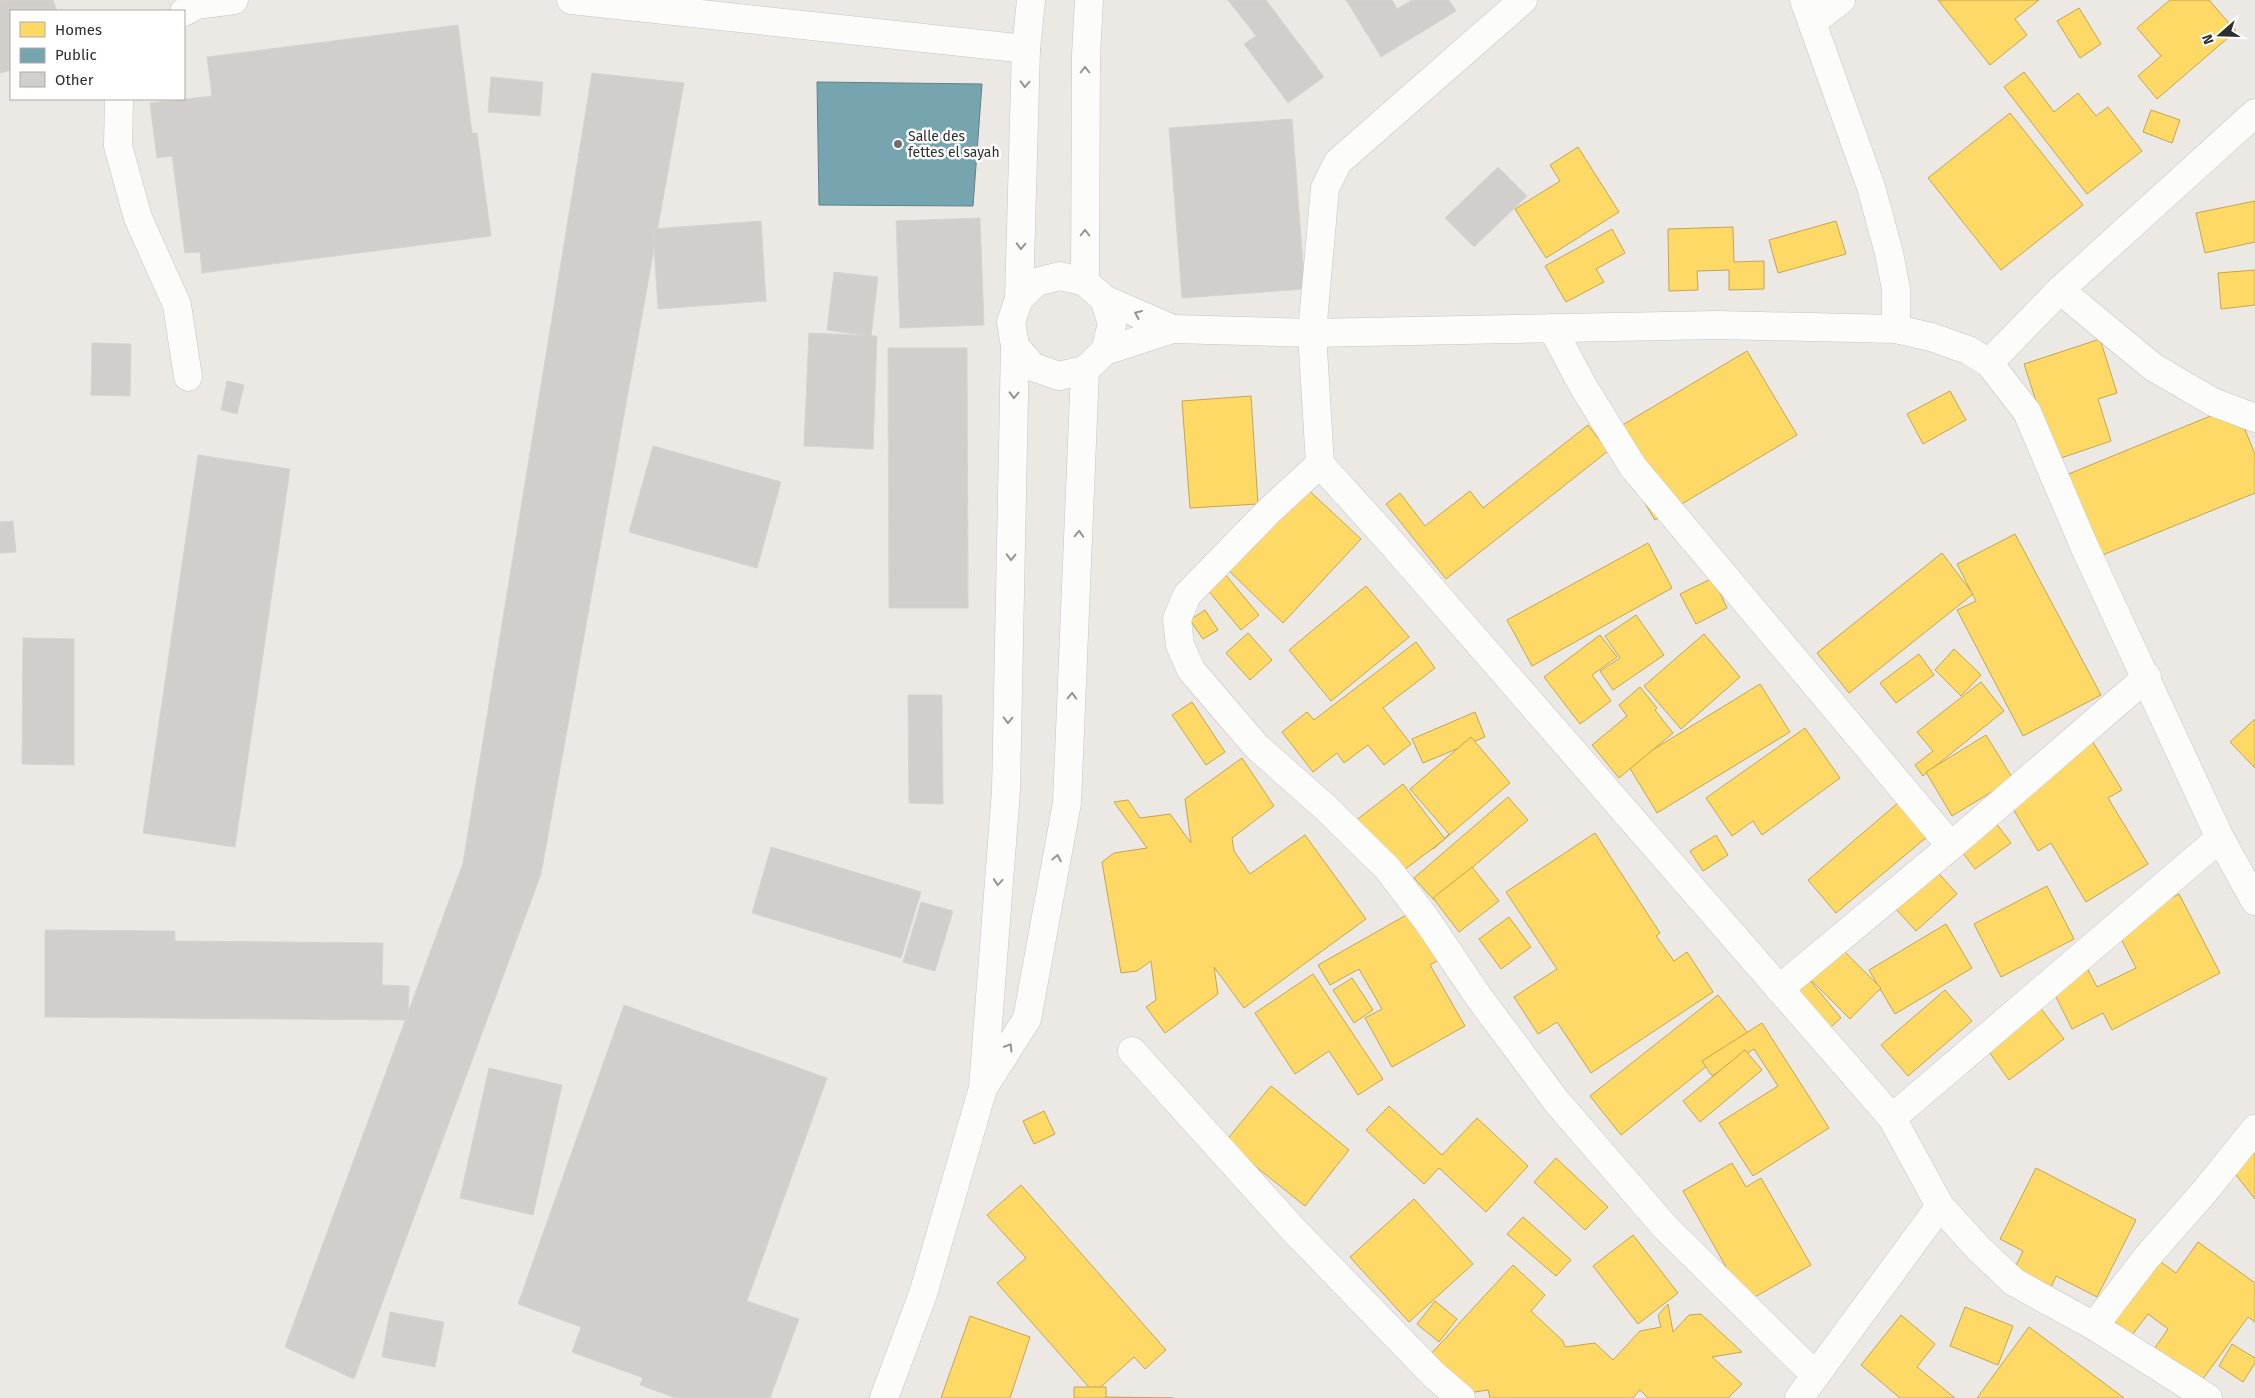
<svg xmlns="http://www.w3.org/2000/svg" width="2255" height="1398" viewBox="0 0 2255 1398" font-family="'Fira Sans',sans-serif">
<rect width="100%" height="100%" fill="#ece8e4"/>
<g fill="#ffd966" stroke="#c0a655">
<path d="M1938,0H2039L2015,19L2027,35L1990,65Z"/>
<path d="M2170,0H2209L2236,31L2157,99L2138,76L2161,56L2137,28Z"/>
<path d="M2079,8L2101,44L2080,58L2057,21Z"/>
<path d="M2024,72L2054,112L2078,93L2096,116L2108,107L2142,151L2087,194L2004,87Z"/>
<path d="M2151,110L2180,120L2172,143L2143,132Z"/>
<path d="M2010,113L2083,205L2001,270L1928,178Z"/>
<path d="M1578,147L1619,212L1546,258L1515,209L1560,181L1550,165Z"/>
<path d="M2255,201V242L2205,253L2196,213Z"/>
<path d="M1836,221L1846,254L1778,273L1769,240Z"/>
<path d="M1733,227L1734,262L1764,261V289L1729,290V270L1697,271L1698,290L1669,291L1668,229Z"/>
<path d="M1612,229L1625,253L1596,269L1604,282L1566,302L1545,266Z"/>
<path d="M2255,270V305L2221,309L2218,273Z"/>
<path d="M2100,339L2117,393L2098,399L2111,441L2055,460L2024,364Z"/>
<path d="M1747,351L1797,435L1655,520L1604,436Z"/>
<path d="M1950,391L1966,420L1923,444L1907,414Z"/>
<path d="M1251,396L1258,504L1190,508L1182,401Z"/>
<path d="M2235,406L2255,454V493L2083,563L2049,482Z"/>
<path d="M1588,425L1608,451L1446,579L1386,504L1400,493L1425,526L1470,491L1483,508Z"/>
<path d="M1302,484L1361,539L1283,623L1225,567Z"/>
<path d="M2015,534L2101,695L2023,736L1957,610L1976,601L1957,564Z"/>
<path d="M1648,543L1672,588L1532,666L1507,620Z"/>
<path d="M1942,553L1973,594L1849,693L1817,653Z"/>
<path d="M1224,573L1259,615L1241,630L1206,588Z"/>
<path d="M1713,578L1727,608L1696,624L1680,594Z"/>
<path d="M1366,586L1409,637L1331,701L1289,650Z"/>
<path d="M1205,610L1218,630L1203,639L1190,620Z"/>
<path d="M1636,615L1664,655L1613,690L1600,671L1620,658L1605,636Z"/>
<path d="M1248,633L1272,660L1250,680L1226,653Z"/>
<path d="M1704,634L1740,677L1681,729L1644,686Z"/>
<path d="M1600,635L1617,657L1592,675L1611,701L1580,724L1544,677Z"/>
<path d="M1416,642L1435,668L1383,708L1411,744L1384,765L1368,745L1344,763L1337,753L1313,772L1282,732L1307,712L1314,720Z"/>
<path d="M1954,649L1981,675L1961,696L1935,670Z"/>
<path d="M1919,654L1934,675L1896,703L1880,683Z"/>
<path d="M1981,682L2004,711L1923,776L1915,765L1933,751L1917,732Z"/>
<path d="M1760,684L1790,732L1657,813L1628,765Z"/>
<path d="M1640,687L1657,708L1655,710L1673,733L1619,778L1592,745L1627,716L1619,705Z"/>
<path d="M1192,702L1225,752L1206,765L1172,715Z"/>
<path d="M1475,712L1485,737L1423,763L1412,739Z"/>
<path d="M2255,719V768L2230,742Z"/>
<path d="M1805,728L1840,778L1762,835L1753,821L1732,836L1706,798Z"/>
<path d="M2088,734L2122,790L2108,798L2148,864L2086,902L2051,843L2038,851L2000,787Z"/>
<path d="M1986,735L2013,779L1952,816L1926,772Z"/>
<path d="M1471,737L1510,783L1433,849L1449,834L1410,789Z"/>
<path d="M1242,758L1274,806L1232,838L1234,851L1250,874L1305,835L1366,919L1244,1008L1214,967L1218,994L1165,1033L1146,1007L1156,1000L1151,961L1137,971L1121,973L1102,862L1114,853L1147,848L1114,802L1128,800L1140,818L1170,814L1191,843L1185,799Z"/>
<path d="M1403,784L1445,839L1387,883L1346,828Z"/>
<path d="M1508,797L1528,820L1434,900L1414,878Z"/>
<path d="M1899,802L1928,836L1836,913L1808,880Z"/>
<path d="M1992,818L2011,843L1975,869L1956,844Z"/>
<path d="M1595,833L1660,933L1656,936L1674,961L1687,952L1713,992L1591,1073L1557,1022L1538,1034L1514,997L1557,969L1506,892Z"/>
<path d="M1716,835L1728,855L1703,871L1690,851Z"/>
<path d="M1926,859L1957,894L1916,931L1884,896Z"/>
<path d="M1472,867L1499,901L1459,932L1433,898Z"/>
<path d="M2047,886L2074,939L2001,977L1974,924Z"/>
<path d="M2179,894L2220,973L2112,1030L2103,1013L2072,1029L2049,983L2085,964L2097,987L2136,968L2115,927Z"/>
<path d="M1417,909L1444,957L1430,965L1465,1026L1392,1067L1365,1018L1382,1009L1359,969L1330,985L1318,965Z"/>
<path d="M1509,917L1531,947L1501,969L1479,939Z"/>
<path d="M1946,924L1972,968L1895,1014L1869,970Z"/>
<path d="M1827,934L1881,988L1850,1019L1796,965Z"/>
<path d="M1799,967L1841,1018L1824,1033L1782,982Z"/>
<path d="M1313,974L1383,1079L1358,1095L1329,1051L1295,1074L1255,1013Z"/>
<path d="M1352,978L1373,1010L1354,1023L1333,990Z"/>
<path d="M1945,990L1972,1021L1908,1076L1881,1045Z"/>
<path d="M1718,995L1748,1033L1621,1135L1590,1096Z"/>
<path d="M2036,1002L2064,1039L2009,1080L1982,1042Z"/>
<path d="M1762,1023L1829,1128L1753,1176L1719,1123L1778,1086L1754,1049L1712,1076L1702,1061Z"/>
<path d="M1745,1050L1762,1070L1700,1122L1683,1101Z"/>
<path d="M1271,1086L1349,1150L1305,1206L1225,1142Z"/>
<path d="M1389,1106L1442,1155L1477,1118L1528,1166L1486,1212L1439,1168L1424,1184L1366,1130Z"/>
<path d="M1044,1111L1055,1134L1034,1144L1023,1121Z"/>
<path d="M2255,1144V1199L2228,1165Z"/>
<path d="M1556,1158L1608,1207L1585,1230L1534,1182Z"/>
<path d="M1732,1163L1746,1187L1761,1178L1811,1265L1746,1302L1683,1191Z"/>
<path d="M2036,1168L2136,1220L2097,1297L2056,1276L2047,1296L2010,1278L2023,1251L2000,1239Z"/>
<path d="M1021,1185L1166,1350L1145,1369L1134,1357L1094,1393L997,1283L1026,1258L987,1215Z"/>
<path d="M1414,1199L1473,1264L1409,1322L1350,1257Z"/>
<path d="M1523,1217L1571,1260L1556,1276L1507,1234Z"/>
<path d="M1633,1235L1678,1293L1638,1324L1593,1266Z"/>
<path d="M2198,1242L2255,1283V1322L2248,1317L2200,1383L2154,1349L2168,1329L2148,1314L2132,1335L2103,1313L2147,1252L2176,1273Z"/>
<path d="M1513,1265L1545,1295L1531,1311L1563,1341L1565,1347L1595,1343L1613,1360L1640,1331L1661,1327L1658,1315L1668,1304L1673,1332L1689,1315L1701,1314L1742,1352L1712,1357L1742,1384L1728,1398H1648L1640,1390L1633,1398H1490L1488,1390L1468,1393L1429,1356Z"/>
<path d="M1435,1301L1457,1319L1439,1342L1417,1324Z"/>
<path d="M1965,1307L2013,1326L1998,1365L1950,1346Z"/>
<path d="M1901,1315L1935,1344L1917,1367L1955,1398H1900L1861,1365Z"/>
<path d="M970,1316L1030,1337L1010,1398H941Z"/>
<path d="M2029,1327L2124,1398H1977Z"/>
<path d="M2232,1344L2255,1358V1363L2243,1382L2219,1366Z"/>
<path d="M1074,1387H1106V1397L1173,1398H1074Z"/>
</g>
<path fill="#76a5af" stroke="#608188" d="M817,82L982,84L973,206L819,205Z"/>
<g fill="#d1cecb" stroke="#d7d4d0">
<path d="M0,0H53L57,11H11V70L0,73Z"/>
<path d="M1228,0H1266L1324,77L1288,103L1244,44L1256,36Z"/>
<path d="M1346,0H1392L1397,9L1412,0H1449L1456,11L1381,57Z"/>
<path d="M458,25L472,133H477L491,236L202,273L200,252L185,253L172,156L157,158L150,103L212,96L207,57Z"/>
<path d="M592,73L684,83L541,874L354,1379L285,1347L463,863Z"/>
<path d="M491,77L543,82L540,116L488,112Z"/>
<path d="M1292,119L1305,289L1182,298L1169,128Z"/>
<path d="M1498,167L1527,196L1474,247L1445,218Z"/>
<path d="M980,218L984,325L900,328L896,221Z"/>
<path d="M761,221L766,301L658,309L653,229Z"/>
<path d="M834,272L878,277L871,336L827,330Z"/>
<path d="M809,333L877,336L873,449L804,446Z"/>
<path d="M92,343L131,344L130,396L91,395Z"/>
<path d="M888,348H967L968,608H889Z"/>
<path d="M227,381L244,385L237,414L221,410Z"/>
<path d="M653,446L781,482L757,568L629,532Z"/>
<path d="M198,455L290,469L235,847L143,833Z"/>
<path d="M13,521L16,552L0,553V522Z"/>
<path d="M23,638L74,639V765L22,764Z"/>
<path d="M908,695H942L943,804L909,803Z"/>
<path d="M771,847L921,892L901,958L752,913Z"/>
<path d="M921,902L953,911L935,971L903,962Z"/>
<path d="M45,930L175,931V941L383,943L382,985L409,986L408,1020L45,1017Z"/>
<path d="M624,1005L827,1078L747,1301L799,1319L770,1398H676L640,1385L643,1378L572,1352L581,1327L518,1304Z"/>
<path d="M489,1068L562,1085L533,1215L460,1198Z"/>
<path d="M390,1312L444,1322L435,1367L382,1357Z"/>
</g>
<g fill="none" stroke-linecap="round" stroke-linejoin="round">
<g stroke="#c5c4c5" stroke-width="29">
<g id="minor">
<path d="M571,0L1026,49"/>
<path d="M1523,0L1338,162L1325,188L1312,333L1320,464L1388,539L1892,1118L1940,1206L1799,1398"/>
<path d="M1804,0L1871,187L1889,253L1896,289V329"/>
<path d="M184,12L196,5L234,0"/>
<path d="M1812,22L1841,0"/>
<path d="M119,99L118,146L138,218L177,305L188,377"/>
<path d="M2060,290L2153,367L2213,402L2255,418"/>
<path d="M1552,328L1583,386L1633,467L1951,846"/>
<path d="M1989,363L2060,290L2255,113"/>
<path d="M1320,464L1270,510L1187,595L1177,619L1180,645L1191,670L1257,747L1326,808L1388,869L1426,919L1478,996L1557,1102L1665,1227L1815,1375"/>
<path d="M1779,989L1951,846L2147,677"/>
<path d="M1132,1051L1289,1225L1434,1375L1461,1398"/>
<path d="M1892,1118L2220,838"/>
<path d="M1940,1206L1979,1249L2014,1282L2094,1326L2208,1398"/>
<path d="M2094,1326L2147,1257L2205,1191L2255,1129"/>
</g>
</g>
<g stroke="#c5c4c5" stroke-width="29">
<g id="secondary">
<path d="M1085,282L1086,56L1089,0"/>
<path d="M1019,299L1026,49L1031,0"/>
<path d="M1104,299L1112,324L1105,351L1085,370L1059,376L1033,367L1015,346L1011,322L1019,299L1036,282L1060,276L1085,282L1104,299L1173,329"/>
<path d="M1105,351L1173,329L1312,333L1717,325L1896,329L1931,337L1968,350L1989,363L2027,412L2085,548L2220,838L2255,901"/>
<path d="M985,1085L1027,1019L1067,803L1085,370"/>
<path d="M884,1398L923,1294L983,1088L1006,791L1015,346"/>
</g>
</g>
<use href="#minor" stroke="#fcfcfb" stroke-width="28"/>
<use href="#secondary" stroke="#fcfcfb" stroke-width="28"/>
</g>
<defs><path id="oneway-chevron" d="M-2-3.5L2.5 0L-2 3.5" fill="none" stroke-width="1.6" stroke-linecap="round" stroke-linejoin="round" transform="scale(1.25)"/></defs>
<g stroke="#959594">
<use href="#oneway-chevron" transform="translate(1085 70) rotate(-90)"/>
<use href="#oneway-chevron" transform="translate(1025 84) rotate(92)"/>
<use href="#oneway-chevron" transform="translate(1085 233) rotate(-90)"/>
<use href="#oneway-chevron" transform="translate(1021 246) rotate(92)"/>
<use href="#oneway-chevron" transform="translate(1138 314) rotate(-156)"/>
<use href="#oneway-chevron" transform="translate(1014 395) rotate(91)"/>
<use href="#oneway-chevron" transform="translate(1079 534) rotate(-88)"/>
<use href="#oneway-chevron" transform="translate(1011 557) rotate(91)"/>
<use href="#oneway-chevron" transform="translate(1072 696) rotate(-88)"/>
<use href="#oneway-chevron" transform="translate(1008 720) rotate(91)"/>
<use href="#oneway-chevron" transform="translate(1057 858) rotate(-79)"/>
<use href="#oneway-chevron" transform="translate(998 882) rotate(95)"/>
<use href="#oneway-chevron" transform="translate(1009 1047) rotate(-58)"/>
</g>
<circle fill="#706f6e" stroke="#fff" stroke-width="2" cx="898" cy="144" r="5"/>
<g text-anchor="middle" stroke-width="5" stroke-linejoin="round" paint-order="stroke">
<g font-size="14" fill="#2e2e2e" stroke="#fff" text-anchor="start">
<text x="908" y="141">Salle des<tspan x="908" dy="16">fettes el sayah</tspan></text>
</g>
</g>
<rect x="10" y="10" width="175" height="90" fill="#ffffff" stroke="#ababab"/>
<rect x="20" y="22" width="25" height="15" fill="#ffd966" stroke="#ababab"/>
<text x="55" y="35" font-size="15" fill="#2e2e2e">Homes</text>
<rect x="20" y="48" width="25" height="15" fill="#76a5af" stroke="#ababab"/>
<text x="55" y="60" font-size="15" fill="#2e2e2e">Public</text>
<rect x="20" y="72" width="25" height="15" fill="#d1cecb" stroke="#ababab"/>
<text x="55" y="85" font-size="15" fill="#2e2e2e">Other</text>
<g transform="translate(2220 35) rotate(250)" stroke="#ffffff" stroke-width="4" paint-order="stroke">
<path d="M0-4L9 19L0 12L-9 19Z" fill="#2e2e2e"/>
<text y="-8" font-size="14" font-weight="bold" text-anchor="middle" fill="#2e2e2e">N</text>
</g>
</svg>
